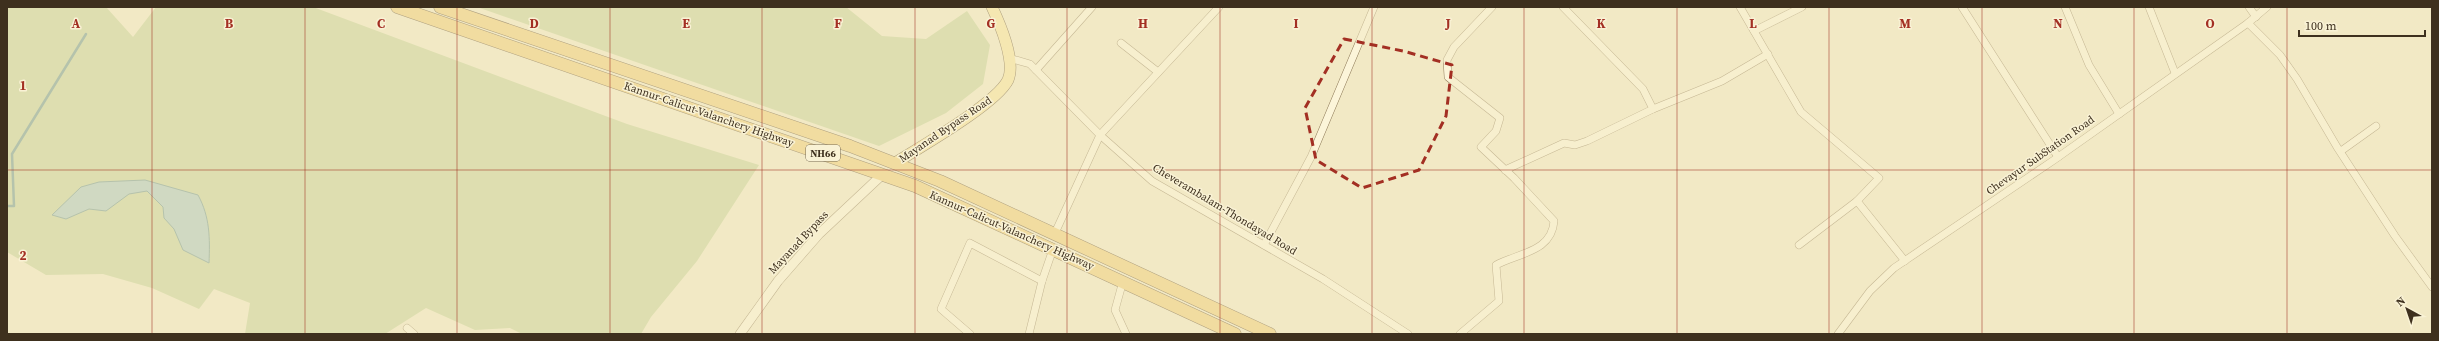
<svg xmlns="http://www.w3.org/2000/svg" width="2439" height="341" viewBox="0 0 2439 341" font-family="'Source Serif 4',serif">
<rect width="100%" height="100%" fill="#f2e9c5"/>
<g fill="#c5d197">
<path d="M7,7H106L133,37L156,7H313L627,124L759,165L697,261L651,317L641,334H522L510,328L475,330L426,308L385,334H245L250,303L214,289L199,309L152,288L103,274L46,275L7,252Z"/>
<path d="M477,7H846L882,36L926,39L967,11L990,45L983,84L946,113L879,146Z"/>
</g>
<path fill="#a7c5bf" stroke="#6c948e" d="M145,180L198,195C210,217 210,238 209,263L183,250L174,229L164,218L163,207L147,191L129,194L106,211L89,209L66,219L52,215L81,187L99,182Z"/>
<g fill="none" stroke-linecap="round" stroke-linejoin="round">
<path stroke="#6c948e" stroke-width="2.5" d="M7,206H14L12,154L86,34"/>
<g stroke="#8f7b59" stroke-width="8">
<g id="minor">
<path d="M1740,7L1801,112L1879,178L1857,201L1905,261"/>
<path d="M1962,7L2058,157"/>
<path d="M2065,7L2089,65L2119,114"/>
<path d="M2149,7L2175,73"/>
<path d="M2249,7L2256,17"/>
<path d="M2248,23L2280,55L2297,79L2337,147L2395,236L2432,287"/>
<path d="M1754,31L1802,7"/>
<path d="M1121,43L1158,72"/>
<path d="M1009,58L1030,64L1100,135L1152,181L1323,279L1408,334"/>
<path d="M1036,70L1092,7"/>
<path d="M1653,109L1722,81L1768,54"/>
<path d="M2341,151L2376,126"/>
<path d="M1505,170L1564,143L1575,145L1587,141L1653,109L1643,89L1563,7"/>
<path d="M1055,233L1100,135L1219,7"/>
<path d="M1264,245L1311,157L1374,7"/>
<path d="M1799,245L1857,201"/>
<path d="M1123,281L1115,310L1126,334"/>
<path d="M407,328L414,334"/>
<path d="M970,334L941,309L970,243L1042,281"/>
<path d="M1029,334L1042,281L1053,249"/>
<path d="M1460,334L1499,301L1496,265C1518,253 1552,252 1554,221L1514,178L1481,147L1496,131L1500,118L1448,77L1447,60L1454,47L1492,7"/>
<path d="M1838,334L1870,291L1894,268L2054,160L2248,23L2267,7"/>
</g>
</g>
<g stroke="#8f7b59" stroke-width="10">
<path id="tertiary" d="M740,334L778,281L819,234L883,174"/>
</g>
<g stroke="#5d482d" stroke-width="12">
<path id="primary" d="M895,163C920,147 996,104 1008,80C1016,62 1000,24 992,7"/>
</g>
<g stroke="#5d482d" stroke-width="13">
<g id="trunk">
<path d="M397,7L915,186L1235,334"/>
<path d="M440,7L850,146L940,181L1270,334"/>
</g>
</g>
<use href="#minor" stroke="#fcf5d9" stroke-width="7"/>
<use href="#tertiary" stroke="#fcf5d9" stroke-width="9"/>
<use href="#primary" stroke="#f8e49a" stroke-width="11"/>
<use href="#trunk" stroke="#f0cc74" stroke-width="12"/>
</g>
<path d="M0 0H2439V341H0ZM1344,39L1403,51L1452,65L1446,116L1419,170L1362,188L1316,160L1305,108Z" fill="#f2e9c5" fill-opacity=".55" fill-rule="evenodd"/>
<path fill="none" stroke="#a32f23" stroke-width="3" stroke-dasharray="8 5" stroke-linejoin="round" d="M1344,39L1403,51L1452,65L1446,116L1419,170L1362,188L1316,160L1305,108Z"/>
<path fill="none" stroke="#a32f23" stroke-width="1" stroke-opacity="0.55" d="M152,7V334M305,7V334M457,7V334M610,7V334M762,7V334M915,7V334M1067,7V334M1220,7V334M1372,7V334M1524,7V334M1677,7V334M1829,7V334M1982,7V334M2134,7V334M2287,7V334M7,170H2432"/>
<g text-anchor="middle" stroke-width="3" stroke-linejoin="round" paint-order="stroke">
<rect fill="#f9f2d5" stroke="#766a55" stroke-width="1" x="806" y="145" width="34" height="16" rx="3"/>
<g font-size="10" font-weight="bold" fill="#3e301e">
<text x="823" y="157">NH66</text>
</g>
<g font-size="11" fill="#3e301e" stroke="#f9f2d5">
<text transform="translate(709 114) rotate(19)" y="4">Kannur-Calicut-Valanchery Highway</text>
<text transform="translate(945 129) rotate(-34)" y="4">Mayanad Bypass Road</text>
<text transform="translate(2040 155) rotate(-35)" y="4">Chevayur SubStation Road</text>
<text transform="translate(1225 209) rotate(31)" y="4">Cheverambalam-Thondayad Road</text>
<text transform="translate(1012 230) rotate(24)" y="4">Kannur-Calicut-Valanchery Highway</text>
<text transform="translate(798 242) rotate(-47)" y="4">Mayanad Bypass</text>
</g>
</g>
<g font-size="13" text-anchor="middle" font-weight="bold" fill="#a32f23" stroke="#f9f2d5" stroke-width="3" stroke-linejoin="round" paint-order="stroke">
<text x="76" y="28">A</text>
<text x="229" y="28">B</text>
<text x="381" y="28">C</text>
<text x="534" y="28">D</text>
<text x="686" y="28">E</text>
<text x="838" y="28">F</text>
<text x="991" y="28">G</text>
<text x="1143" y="28">H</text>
<text x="1296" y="28">I</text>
<text x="1448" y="28">J</text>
<text x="1601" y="28">K</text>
<text x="1753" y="28">L</text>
<text x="1905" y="28">M</text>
<text x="2058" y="28">N</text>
<text x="2210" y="28">O</text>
<text x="23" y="90">1</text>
<text x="23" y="260">2</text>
</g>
<rect width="2439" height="341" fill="none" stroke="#3e301e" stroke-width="16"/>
<g transform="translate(2407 309) rotate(320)" stroke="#f9f2d5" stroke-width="3" paint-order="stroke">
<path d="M0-3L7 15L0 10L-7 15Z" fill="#3e301e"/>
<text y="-6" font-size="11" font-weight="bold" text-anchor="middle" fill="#3e301e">N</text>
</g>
<path d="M2299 30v6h126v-6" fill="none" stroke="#3e301e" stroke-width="2"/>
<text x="2305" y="30" font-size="12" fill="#3e301e" stroke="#f9f2d5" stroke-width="3" paint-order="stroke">100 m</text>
</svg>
